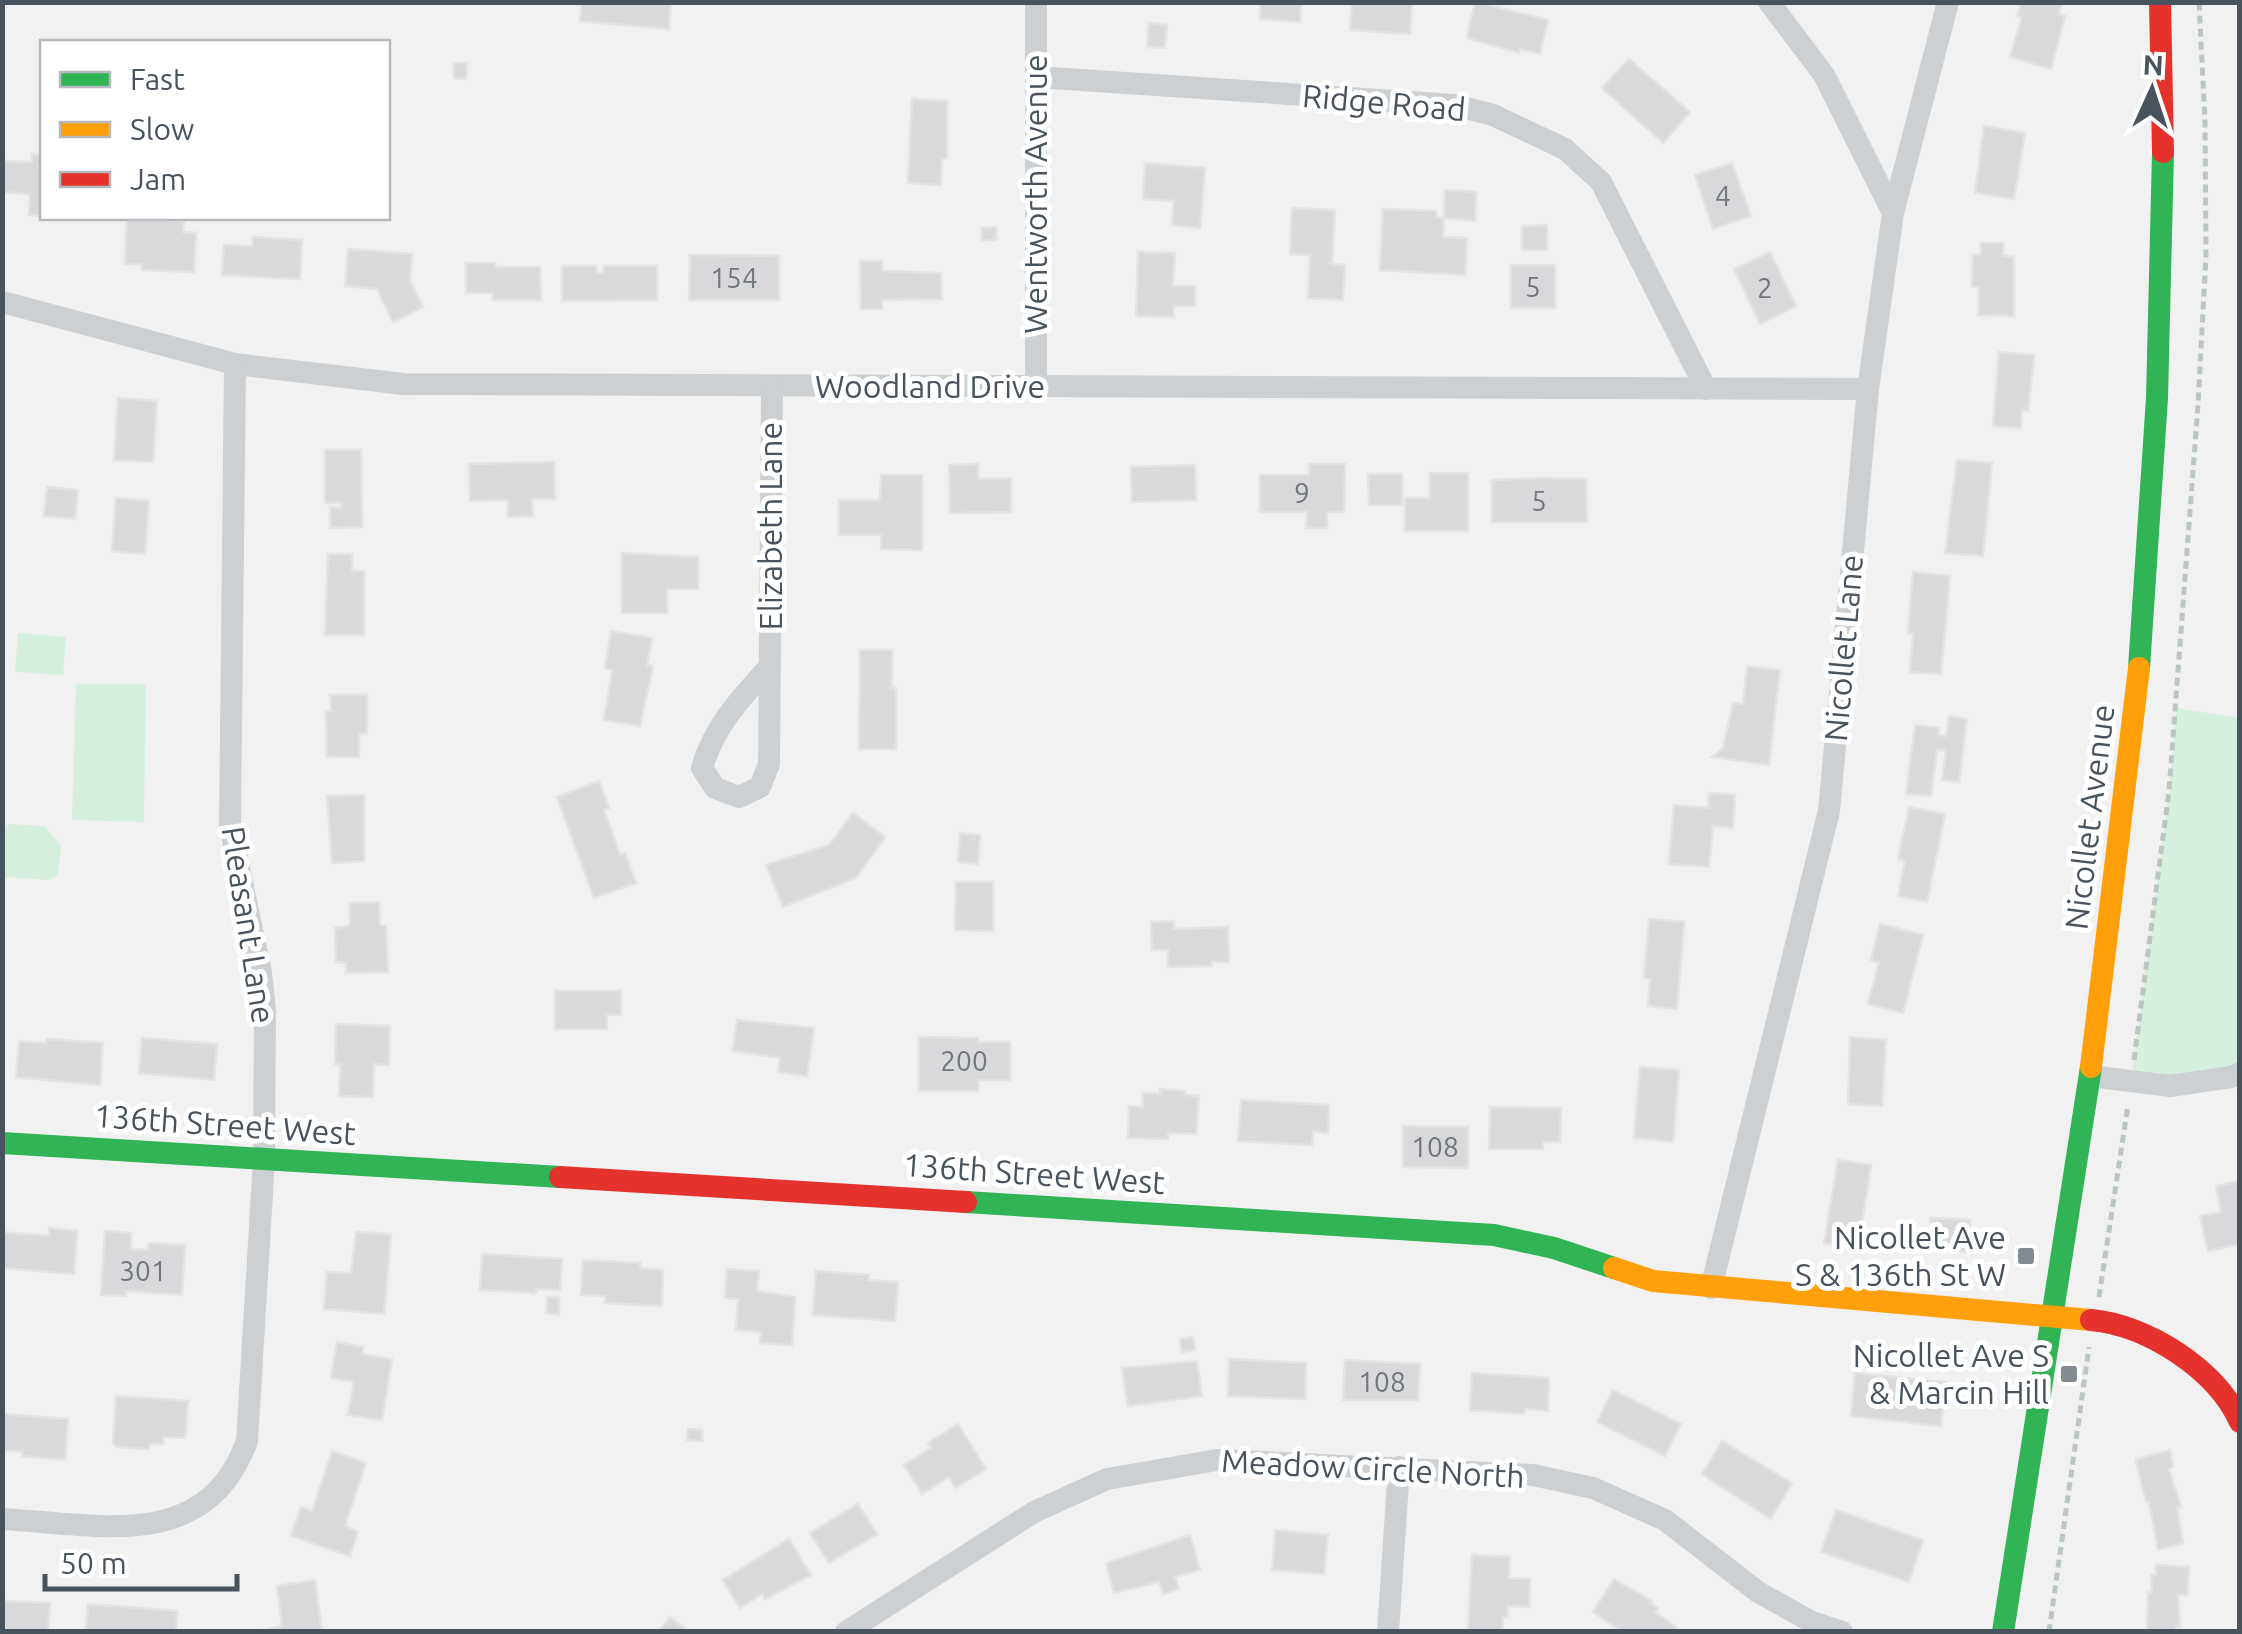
<svg xmlns="http://www.w3.org/2000/svg" width="2242" height="1634" viewBox="0 0 2242 1634" font-family="Ubuntu,sans-serif">
<rect width="100%" height="100%" fill="#f2f1f1"/>
<g fill="#d6f0e0">
<path d="M18,633L66,637L63,675L15,672Z"/>
<path d="M76,684H146L144,822L72,820Z"/>
<path d="M2176,708L2239,718V1073L2131,1081L2169,791Z"/>
<path d="M10,824L45,826L61,846L58,876L49,880L3,877V830Z"/>
</g>
<g fill="#d9d9db" stroke="#e3e3e4" stroke-width="2.5">
<path d="M582,2H671L669,29L580,21Z"/>
<path d="M1261,2H1301L1300,22L1260,19Z"/>
<path d="M1352,2H1412L1410,34L1350,30Z"/>
<path d="M1475,2L1548,20L1540,54L1520,49L1519,53L1467,38Z"/>
<path d="M2021,2H2062L2059,14L2065,16L2051,69L2010,57L2022,17L2017,16Z"/>
<path d="M1149,23L1167,25L1165,48L1147,47Z"/>
<path d="M1629,59L1690,112L1663,143L1602,88Z"/>
<path d="M454,63H467L466,79L454,78Z"/>
<path d="M912,99L947,101V158L942,159L941,185L908,183Z"/>
<path d="M1984,126L2025,133L2014,199L1975,193Z"/>
<path d="M32,154L42,155V216L29,215L30,194L2,192V161L32,162Z"/>
<path d="M1145,163L1205,168L1200,228L1172,225L1174,201L1143,199Z"/>
<path d="M1732,163L1751,216L1713,229L1695,175Z"/>
<path d="M1445,190L1476,192L1475,221L1444,218Z"/>
<path d="M1292,208L1335,210L1332,264L1345,265L1343,300L1308,298L1310,255L1290,254Z"/>
<path d="M1383,209L1436,211V217L1444,218L1443,237L1467,238L1465,275L1380,270Z"/>
<path d="M127,218L184,221L183,232L196,233L194,272L142,270V264H125Z"/>
<path d="M1547,225V250H1522V226Z"/>
<path d="M996,227V240H982V228Z"/>
<path d="M253,237L302,240L300,279L222,275L224,245L252,246Z"/>
<path d="M1981,243H2003V256L2014,257V316L1978,315L1979,287L1972,286L1973,255H1981Z"/>
<path d="M348,249L412,254L410,281L423,307L393,322L377,289L345,286Z"/>
<path d="M1138,252L1175,253L1173,286H1195V306H1174V317L1136,316Z"/>
<path d="M1770,252L1796,306L1760,324L1734,269Z"/>
<path d="M690,255L779,256V300H689Z"/>
<path d="M860,261H882V271L941,273L942,299L882,300V309H861Z"/>
<path d="M466,263H495V267H540L541,300H493V293H466Z"/>
<rect x="1511" y="265" width="44" height="43"/>
<path d="M562,266H596V273H604V266H657V300L562,301Z"/>
<path d="M1999,352L2034,355L2029,403L2028,411L2022,410L2021,428L1993,426Z"/>
<path d="M118,398L157,401L153,462L114,460Z"/>
<path d="M325,450H361L362,527L330,528V507L341,508V503H325Z"/>
<path d="M1957,460L1992,463L1983,556L1945,553Z"/>
<path d="M554,462L555,499H532L533,516L508,517V500L470,501L469,464Z"/>
<path d="M978,464V479L1011,478V512L950,513L949,465Z"/>
<path d="M1309,464H1345L1344,512H1327V528H1306L1307,512H1260V475H1309Z"/>
<path d="M1195,465L1196,500L1132,502L1131,467Z"/>
<path d="M1430,473H1468V531H1405V498H1430Z"/>
<path d="M1368,474H1402V505H1369Z"/>
<path d="M881,475H922V550L881,549V535H839V500H880Z"/>
<path d="M1542,478L1586,479L1587,522H1492V480Z"/>
<path d="M47,487L78,490L75,519L44,516Z"/>
<path d="M116,498L149,501L145,554L112,551Z"/>
<path d="M622,553L698,557V589H667V613H622Z"/>
<path d="M328,554H352V571H364V635H325Z"/>
<path d="M1913,572L1950,576L1941,674L1910,672L1913,633H1908Z"/>
<path d="M611,631L652,638L647,665L653,666L640,726L604,720L612,670L605,668Z"/>
<path d="M860,650H892V688H896V749H859Z"/>
<path d="M1747,666L1780,670L1769,765L1712,757L1723,748L1733,703L1743,704Z"/>
<path d="M367,694V734H359V757H327L326,711H331L330,695Z"/>
<path d="M1949,716L1967,719L1959,782L1942,780L1946,750H1937L1931,796L1906,794L1915,725L1939,728L1938,735L1946,736Z"/>
<path d="M599,781L609,808L604,810L620,855L625,853L636,883L594,898L557,797Z"/>
<path d="M1709,793L1735,795L1733,828L1713,826L1709,867L1669,864L1674,805L1708,808Z"/>
<path d="M364,795V861L332,863L327,796Z"/>
<path d="M1909,807L1945,814L1927,902L1898,896L1905,861L1898,859Z"/>
<path d="M853,813L885,837L856,878L783,907L766,865L829,845Z"/>
<path d="M960,833L980,835L978,864L958,862Z"/>
<path d="M956,882H993V931L955,930Z"/>
<path d="M379,902L380,925L386,926L388,972L346,973V963L336,962L335,928L350,926V903Z"/>
<path d="M1649,919L1684,922L1677,1009L1648,1006L1650,979L1644,978Z"/>
<path d="M1174,921V929L1228,927L1229,962H1212V966L1168,967V950H1152L1151,922Z"/>
<path d="M1880,924L1923,935L1903,1013L1868,1004L1879,962L1871,960Z"/>
<path d="M555,991H621V1015H607V1029H555Z"/>
<path d="M737,1020L814,1028L807,1076L778,1072L780,1058L733,1051Z"/>
<path d="M336,1024L390,1026L389,1065L374,1064L373,1097L339,1096L340,1064H335Z"/>
<path d="M919,1037L978,1038V1042H1010V1080H978V1091H919Z"/>
<path d="M1850,1037L1886,1040L1882,1106L1848,1104Z"/>
<path d="M142,1038L217,1044L214,1080L139,1073Z"/>
<path d="M47,1039L103,1043L100,1085L16,1077L19,1041L46,1043Z"/>
<path d="M1640,1067L1679,1070L1673,1142L1634,1138Z"/>
<path d="M1160,1089L1185,1091V1095L1199,1096L1196,1134L1168,1133V1139L1128,1138L1129,1106L1143,1107V1093L1160,1094Z"/>
<path d="M1241,1100L1329,1105L1328,1133L1313,1131L1312,1145L1238,1141Z"/>
<path d="M1490,1107L1561,1108L1560,1142H1543V1149H1489Z"/>
<path d="M1403,1126L1468,1127V1168L1403,1167Z"/>
<path d="M1838,1160L1871,1165L1858,1248L1824,1243Z"/>
<path d="M2240,1181V1244L2208,1251L2200,1216L2221,1212L2216,1186Z"/>
<path d="M1931,1218L1970,1220L1968,1252L1930,1250Z"/>
<path d="M49,1228L77,1231L74,1274L2,1268V1232L49,1236Z"/>
<path d="M105,1231L131,1233V1249L148,1250L149,1243L185,1245L182,1295L126,1291V1296L101,1295Z"/>
<path d="M356,1232L391,1234L384,1314L324,1309L327,1272L351,1273Z"/>
<path d="M482,1254L562,1259L560,1290L536,1289V1293L480,1290Z"/>
<path d="M583,1260L640,1263V1268L663,1270L662,1306L605,1303L606,1296L581,1295Z"/>
<path d="M727,1269L759,1271L757,1291L795,1297L792,1345L760,1343L761,1332L736,1330L738,1299L725,1298Z"/>
<path d="M816,1271L869,1275L868,1280L898,1282L895,1321L813,1315Z"/>
<path d="M547,1297H559V1315L546,1313Z"/>
<path d="M1193,1337L1195,1350L1182,1352L1180,1339Z"/>
<path d="M337,1342L363,1347L362,1354L392,1359L382,1420L348,1415L354,1382L331,1378Z"/>
<path d="M1229,1359L1306,1363L1305,1399L1228,1396Z"/>
<path d="M1345,1360L1420,1364L1418,1400H1343Z"/>
<path d="M1197,1361L1202,1396L1128,1406L1122,1368Z"/>
<path d="M1472,1373L1549,1378L1548,1411L1525,1409L1524,1414L1470,1410Z"/>
<path d="M1855,1373L1946,1382L1941,1426L1851,1416Z"/>
<path d="M1613,1390L1681,1424L1665,1456L1597,1422Z"/>
<path d="M116,1396L188,1401L185,1438L163,1437V1444H150L149,1449L116,1447L113,1443Z"/>
<path d="M2,1414L68,1419L65,1460L22,1456L23,1452L2,1450Z"/>
<path d="M958,1424L986,1469L955,1488L949,1477L922,1494L904,1465L931,1448L928,1443Z"/>
<path d="M688,1429L702,1430V1441L687,1440Z"/>
<path d="M1722,1441L1792,1483L1771,1519L1702,1474Z"/>
<path d="M2170,1450L2173,1466L2169,1469L2181,1507H2177L2183,1543L2158,1550L2149,1502H2146L2136,1462V1459Z"/>
<path d="M332,1451L366,1463L345,1526L358,1531L350,1556L291,1536L301,1507L312,1511Z"/>
<path d="M858,1504L877,1534L829,1563L810,1533Z"/>
<path d="M1836,1510L1923,1540L1909,1582L1821,1552Z"/>
<path d="M1275,1530L1328,1535L1324,1574L1272,1570Z"/>
<path d="M1190,1535L1200,1570L1175,1577L1179,1589L1163,1594L1159,1582L1114,1593L1106,1563Z"/>
<path d="M789,1539L811,1575L765,1599L762,1594L740,1608L723,1580Z"/>
<path d="M1472,1555L1510,1557L1509,1578L1530,1579L1529,1607L1508,1606L1507,1617H1503L1502,1632H1468Z"/>
<path d="M2156,1565L2189,1567L2187,1595H2178L2180,1627L2176,1626L2175,1632H2147L2148,1592L2152,1593L2151,1575H2156Z"/>
<path d="M1614,1579L1652,1601L1650,1603L1658,1608L1655,1612L1676,1627L1673,1632H1623L1593,1612Z"/>
<path d="M315,1580L322,1632H256L282,1626L277,1586Z"/>
<path d="M2,1601L50,1603L48,1632H2Z"/>
<path d="M88,1604L177,1611L176,1632H86Z"/>
<path d="M670,1617L689,1632H658Z"/>
</g>
<g fill="none" stroke-linecap="round" stroke-linejoin="round">
<g stroke="#bac6c2" stroke-width="5" stroke-dasharray="8 5" stroke-linecap="butt">
<path d="M2134,1060L2169,791L2198,405L2206,255L2205,121L2199,2"/>
<path d="M2099,1297L2128,1105"/>
<path d="M2049,1632L2089,1347"/>
</g>
<g stroke="#cdd0d2" stroke-width="22">
<path d="M1036,2V386"/>
<path d="M1769,2L1824,75L1893,213"/>
<path d="M1036,77L1454,105L1493,115L1565,149L1601,182L1706,389"/>
<path d="M2,302L235,364L403,384L1868,389"/>
<path d="M770,666C741,698 714,726 702,768L715,788L739,797L760,787L769,764L772,387"/>
<path d="M2090,1076L2170,1086L2231,1077L2240,1073"/>
<path d="M1711,1288L1829,811L1868,389L1893,213L1948,2"/>
<path d="M2,1519C97,1524 206,1554 247,1441L264,1160L265,1010L261,973L230,825L235,364"/>
<path d="M846,1632L1034,1512L1107,1479L1217,1460L1533,1475L1593,1488L1665,1520L1758,1592L1812,1622L1842,1632"/>
<path d="M1388,1632L1399,1467"/>
</g>
<g stroke="#30b455" stroke-width="22">
<path d="M2139,668L2157,398L2163,152"/>
<path d="M2,1143L560,1177"/>
<path d="M966,1202L1494,1235L1554,1248L1614,1268"/>
<path d="M2003,1632L2091,1067"/>
</g>
<g stroke="#ff9f0a" stroke-width="22">
<path d="M2091,1067L2139,668"/>
<path d="M1614,1268L1653,1281L2091,1320"/>
</g>
<g stroke="#e5322d" stroke-width="22">
<path d="M2160,2L2163,152"/>
<path d="M560,1177L966,1202"/>
<path d="M2091,1320C2148,1325 2217,1370 2240,1422"/>
</g>
</g>
<g fill="#848a91" stroke="#fff" stroke-width="4">
<rect x="2016" y="1246" width="20" height="20" rx="5"/>
<rect x="2059" y="1364" width="20" height="20" rx="5"/>
</g>
<g text-anchor="middle" stroke-width="10" stroke-linejoin="round" paint-order="stroke">
<g font-size="28" fill="#6e767e">
<text x="1723" y="206">4</text>
<text x="734" y="288">154</text>
<text x="1533" y="297">5</text>
<text x="1765" y="298">2</text>
<text x="1302" y="503">9</text>
<text x="1539" y="511">5</text>
<text x="964" y="1071">200</text>
<text x="1435" y="1157">108</text>
<text x="143" y="1281">301</text>
<text x="1382" y="1392">108</text>
</g>
<g font-size="32" fill="#48535e" stroke="#fff">
<text transform="translate(1384 103) rotate(5)" y="11">Ridge Road</text>
<text transform="translate(1036 194) rotate(-90)" y="11">Wentworth Avenue</text>
<text x="930" y="398">Woodland Drive</text>
<text transform="translate(771 526) rotate(-90)" y="11">Elizabeth Lane</text>
<text transform="translate(1844 648) rotate(-85)" y="11">Nicollet Lane</text>
<text transform="translate(2090 817) rotate(-83)" y="11">Nicollet Avenue</text>
<text transform="translate(248 925) rotate(81)" y="11">Pleasant Lane</text>
<text transform="translate(225 1125) rotate(4)" y="11">136th Street West</text>
<text transform="translate(1034 1174) rotate(4)" y="11">136th Street West</text>
<text transform="translate(1373 1469) rotate(3)" y="11">Meadow Circle North</text>
</g>
<g font-size="32" fill="#48535e" stroke="#fff" text-anchor="end">
<text x="2006" y="1249">Nicollet Ave<tspan x="2006" dy="37">S &amp; 136th St W</tspan></text>
<text x="2049" y="1367">Nicollet Ave S<tspan x="2049" dy="37">&amp; Marcin Hill</tspan></text>
</g>
</g>
<rect width="2242" height="1634" fill="none" stroke="#48535e" stroke-width="10"/>
<rect x="40" y="40" width="350" height="180" fill="#ffffff" stroke="#b6babf" stroke-width="2.5"/>
<rect x="60" y="72" width="50" height="15" fill="#30b455" stroke="#b6babf" stroke-width="2.5"/>
<text x="130" y="90" font-size="30" fill="#48535e">Fast</text>
<rect x="60" y="122" width="50" height="15" fill="#ff9f0a" stroke="#b6babf" stroke-width="2.5"/>
<text x="130" y="140" font-size="30" fill="#48535e">Slow</text>
<rect x="60" y="172" width="50" height="15" fill="#e5322d" stroke="#b6babf" stroke-width="2.5"/>
<text x="130" y="190" font-size="30" fill="#48535e">Jam</text>
<g transform="translate(2152 90) rotate(3)" stroke="#ffffff" stroke-width="8" paint-order="stroke">
<path d="M0-8L18 38L0 25L-18 38Z" fill="#48535e"/>
<text y="-15" font-size="28" font-weight="bold" text-anchor="middle" fill="#48535e">N</text>
</g>
<path d="M45 1574v15h192v-15" fill="none" stroke="#48535e" stroke-width="5"/>
<text x="60" y="1574" font-size="30" fill="#48535e" stroke="#ffffff" stroke-width="8" paint-order="stroke">50 m</text>
</svg>
